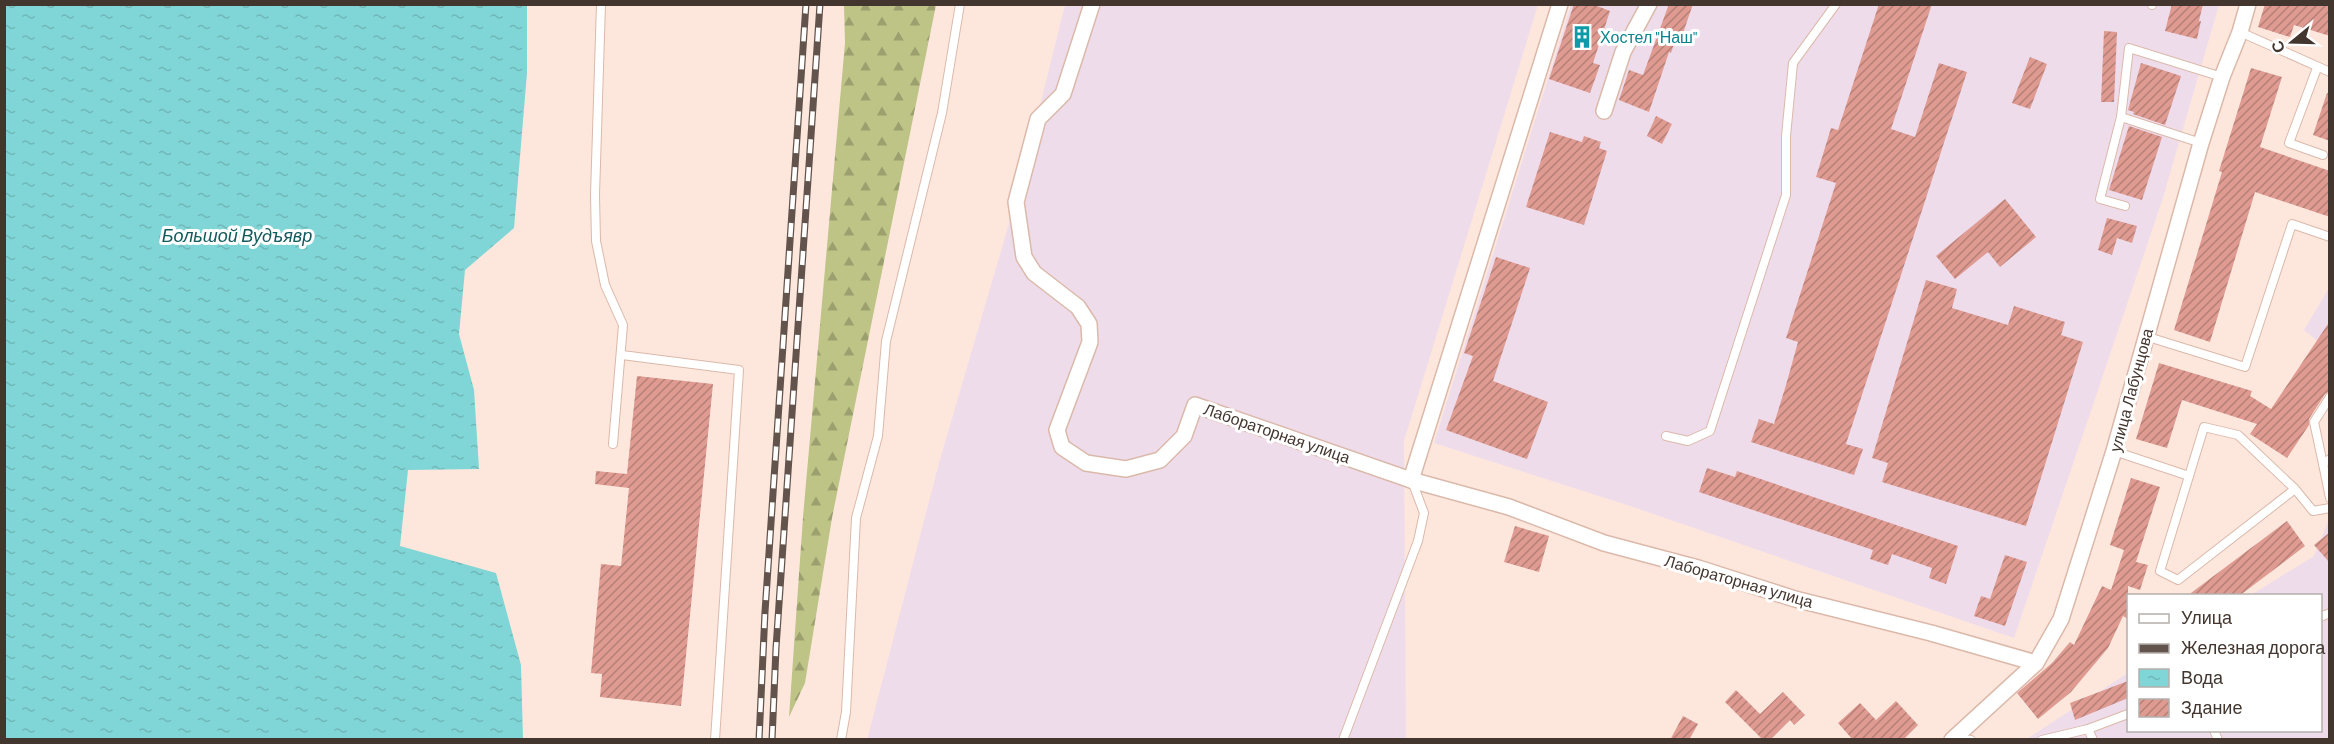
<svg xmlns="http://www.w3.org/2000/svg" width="2334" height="744" viewBox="0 0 2334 744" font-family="Barlow,sans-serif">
<defs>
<pattern id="forest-firs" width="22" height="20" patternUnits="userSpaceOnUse" patternTransform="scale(1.5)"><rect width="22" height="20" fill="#bdc486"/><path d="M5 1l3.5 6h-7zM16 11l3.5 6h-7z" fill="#9ba06e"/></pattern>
<pattern id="water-ripples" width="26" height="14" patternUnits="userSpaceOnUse" patternTransform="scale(1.5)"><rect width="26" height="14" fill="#80d5d6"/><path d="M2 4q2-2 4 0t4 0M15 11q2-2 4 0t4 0" fill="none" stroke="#70b7b8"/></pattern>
<pattern id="building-hatch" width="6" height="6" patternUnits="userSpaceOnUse" patternTransform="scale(1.5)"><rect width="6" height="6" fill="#df9b91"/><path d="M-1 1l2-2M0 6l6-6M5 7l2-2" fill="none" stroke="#b67f77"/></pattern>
</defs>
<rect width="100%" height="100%" fill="#fde7dd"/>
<g fill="#efdceb">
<path d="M1065,5H1538L1404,441L1406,739L867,740L939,463L1020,186Z"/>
<path d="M1571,5H2219L2162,201L2014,638L1630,506L1434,443Z"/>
<path d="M2329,288V350L2304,330Z"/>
<path d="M2329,519V739L2025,740L2128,673V730H2320V596L2251,595L2314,556Z"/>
</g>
<path fill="url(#forest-firs)" d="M844,5H936L832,518L805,683L789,717L803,517L845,43Z"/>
<path fill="url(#water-ripples)" d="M4,5H527V73L514,228L465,270L459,334L474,390L479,469L408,470L400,546L496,573L521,665L523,739H5Z"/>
<g fill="url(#building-hatch)">
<path d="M1574,4H1592L1610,11L1593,63L1600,65L1590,93L1549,79Z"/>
<path d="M1669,4H1693L1681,39L1676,38L1671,53L1669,52L1649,112L1619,100L1629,70L1643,75Z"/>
<path d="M1879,4H1932L1891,129L1915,137L1939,63L1967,72L1846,444L1863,449L1854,475L1751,442L1759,419L1774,424L1786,385L1798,342L1786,338L1836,183L1816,177L1831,128L1838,130Z"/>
<path d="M2172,4H2203L2199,21H2201L2197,39L2165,31Z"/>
<path d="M2265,4H2330V36L2294,25L2290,37L2258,27Z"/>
<path d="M2104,31L2117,32L2114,102H2101Z"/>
<path d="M2030,57L2047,64L2030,109L2012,103Z"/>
<path d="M2141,63L2181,76L2165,125L2133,114L2134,112L2128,110Z"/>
<path d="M2251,68L2282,77L2260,147L2330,171V217L2255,192L2210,342L2174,330L2222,172L2219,171Z"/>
<path d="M2327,93L2330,94V141L2313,135Z"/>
<path d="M1656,116L1672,124L1662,144L1647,136Z"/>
<path d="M2129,126L2162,137L2142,200L2109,190Z"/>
<path d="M1550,132L1582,142L1584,136L1601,142L1599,148L1607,151L1584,225L1526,207Z"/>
<path d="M2005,199L2036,237L2000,267L1988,252L1955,279L1936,256Z"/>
<path d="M2107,218L2137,226L2132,243L2117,238L2112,255L2098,250Z"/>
<path d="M1496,257L1530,268L1493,381L1548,402L1527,459L1446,430L1473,356L1464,353Z"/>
<path d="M1926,280L1957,289L1952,308L2008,325L2014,306L2065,322L2061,335L2083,342L2026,526L1882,482L1888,463L1872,458Z"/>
<path d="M2330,321V391L2325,394L2309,419V425L2287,458L2250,434L2257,424L2182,400L2167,448L2136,439L2159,363L2252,391L2250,396L2271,409Z"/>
<path d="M637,376L713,384L681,706L600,697L602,674L591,673L601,564L621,566L629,488L595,484L596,471L627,474Z"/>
<path d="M1707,468L1735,477L1737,471L1958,546L1946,584L1929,578L1932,568L1892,554L1888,565L1870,559L1873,550L1699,492Z"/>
<path d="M2131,478L2160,487L2136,562L2148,565L2140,590L2128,586V619L2123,616L2108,648L2071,692L2038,719L2017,693L2052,663L2070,642L2074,645L2102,586L2111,590L2124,550L2110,545Z"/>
<path d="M2287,521L2305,546L2239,596H2187Z"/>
<path d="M1515,526L1549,536L1539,572L1504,562Z"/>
<path d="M2330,532V563L2314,545Z"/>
<path d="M2005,555L2027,562L2005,626L1974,616L1981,596L1990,599Z"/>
<path d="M2128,681V698L2075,720L2070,703Z"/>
<path d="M1736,690L1760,714L1783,692L1805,715L1794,725L1790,720L1770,740H1763L1725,702Z"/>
<path d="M1896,701L1918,725L1903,740H1853L1838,723L1860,703L1876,720Z"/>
<path d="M1683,716L1698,724L1689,740H1670Z"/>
</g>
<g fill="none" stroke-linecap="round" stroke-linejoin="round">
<g stroke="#dbb9aa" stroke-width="10">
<g id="lane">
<path d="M601,4L595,195L596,241L605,285L623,325L613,444"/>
<path d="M2152,5V4"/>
<path d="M2240,32L2330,72"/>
<path d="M2317,68L2289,143L2323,155"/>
<path d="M2121,117L2100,199L2125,206"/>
<path d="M2201,143L2121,117L2129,48L2222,77"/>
<path d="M2145,336L2245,367L2292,224L2330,237"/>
<path d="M622,355L739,370L715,740"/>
<path d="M1666,436L1688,441L1710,431L1786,195V136L1793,63L1836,4"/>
<path d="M2114,451L2189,476"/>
<path d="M2330,459L2323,464L2330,498"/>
<path d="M2323,464L2314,422L2330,397"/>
<path d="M2295,489L2178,580L2160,571L2204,427L2238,435L2295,489L2313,511L2330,508"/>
<path d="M2320,617L2330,613"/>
<path d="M2088,729L2128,714"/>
<path d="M2214,730L2218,740"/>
<path d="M1955,738L1971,740"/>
<path d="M841,740L846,712L856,518L878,436L886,341L942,113L960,4"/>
<path d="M1343,740L1418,541L1424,513L1412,481"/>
<path d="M2042,740L2088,729L2093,740"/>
</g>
</g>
<g stroke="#dbb9aa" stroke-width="18">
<g id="street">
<path d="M1092,4L1063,94L1038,119L1016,202L1024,257L1034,273L1078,307L1089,324L1090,342L1057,430L1062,447L1086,463L1126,469L1160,460L1184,436L1195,405L1411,480L1509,507L1604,543L1698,568L1795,599L1931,633L2036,663"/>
<path d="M1604,111L1623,52L1649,4"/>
<path d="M1411,480L1560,4"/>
<path d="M1952,740L2036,663L2061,619L2114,451L2201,143L2222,77L2240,32L2248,4"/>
</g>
</g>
<use href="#lane" stroke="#fff" stroke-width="8"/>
<use href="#street" stroke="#fff" stroke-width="15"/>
<g stroke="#62544c" stroke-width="7">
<g id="rail">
<path d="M759,740L765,612L806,4"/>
<path d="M772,740L776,648L820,4"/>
</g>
</g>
<use href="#rail" stroke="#fff" stroke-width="4.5" stroke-dasharray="14" stroke-linecap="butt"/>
</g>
<defs>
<g id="building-bare" transform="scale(1.8)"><path d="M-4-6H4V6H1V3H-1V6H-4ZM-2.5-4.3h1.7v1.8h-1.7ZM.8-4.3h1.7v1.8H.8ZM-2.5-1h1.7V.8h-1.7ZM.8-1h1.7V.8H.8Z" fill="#0f9aa8" stroke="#fff" stroke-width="2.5" paint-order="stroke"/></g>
</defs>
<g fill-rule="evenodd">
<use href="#building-bare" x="1582" y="37"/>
</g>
<g text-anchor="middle" stroke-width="6" stroke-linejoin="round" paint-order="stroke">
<g font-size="16" fill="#0d838f" stroke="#fff" text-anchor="start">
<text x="1600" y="43">Хостел "Наш"</text>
</g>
<g font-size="16" fill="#43362f" stroke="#fff">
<text transform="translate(2131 390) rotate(-75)" y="6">улица Лабунцова</text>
<text transform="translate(1277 433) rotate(19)" y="6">Лабораторная улица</text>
<text transform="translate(1739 581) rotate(16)" y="6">Лабораторная улица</text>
</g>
<g font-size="18" font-style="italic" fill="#115b5c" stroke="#fff">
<text x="237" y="242">Большой Вудъявр</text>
</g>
</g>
<rect width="2334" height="744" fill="none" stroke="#43362f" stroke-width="12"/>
<rect x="2127" y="594" width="195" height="138" fill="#ffffff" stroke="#b4afac" stroke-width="1.5"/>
<rect x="2139" y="614" width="30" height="9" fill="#ffffff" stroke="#b4afac" stroke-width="1.5"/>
<text x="2181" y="624" font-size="18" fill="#43362f">Улица</text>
<rect x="2139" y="644" width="30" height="9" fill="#62544c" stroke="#b4afac" stroke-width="1.5"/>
<text x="2181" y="654" font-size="18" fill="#43362f">Железная дорога</text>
<rect x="2139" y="669" width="30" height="18" fill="url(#water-ripples)" stroke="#b4afac" stroke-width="1.5"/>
<text x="2181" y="684" font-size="18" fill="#43362f">Вода</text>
<rect x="2139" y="699" width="30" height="18" fill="url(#building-hatch)" stroke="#b4afac" stroke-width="1.5"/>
<text x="2181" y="714" font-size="18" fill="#43362f">Здание</text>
<g transform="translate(2292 42) rotate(251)" stroke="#ffffff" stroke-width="4.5" paint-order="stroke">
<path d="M0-4.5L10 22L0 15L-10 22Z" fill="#43362f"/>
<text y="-9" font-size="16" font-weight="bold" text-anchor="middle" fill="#43362f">С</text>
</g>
</svg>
